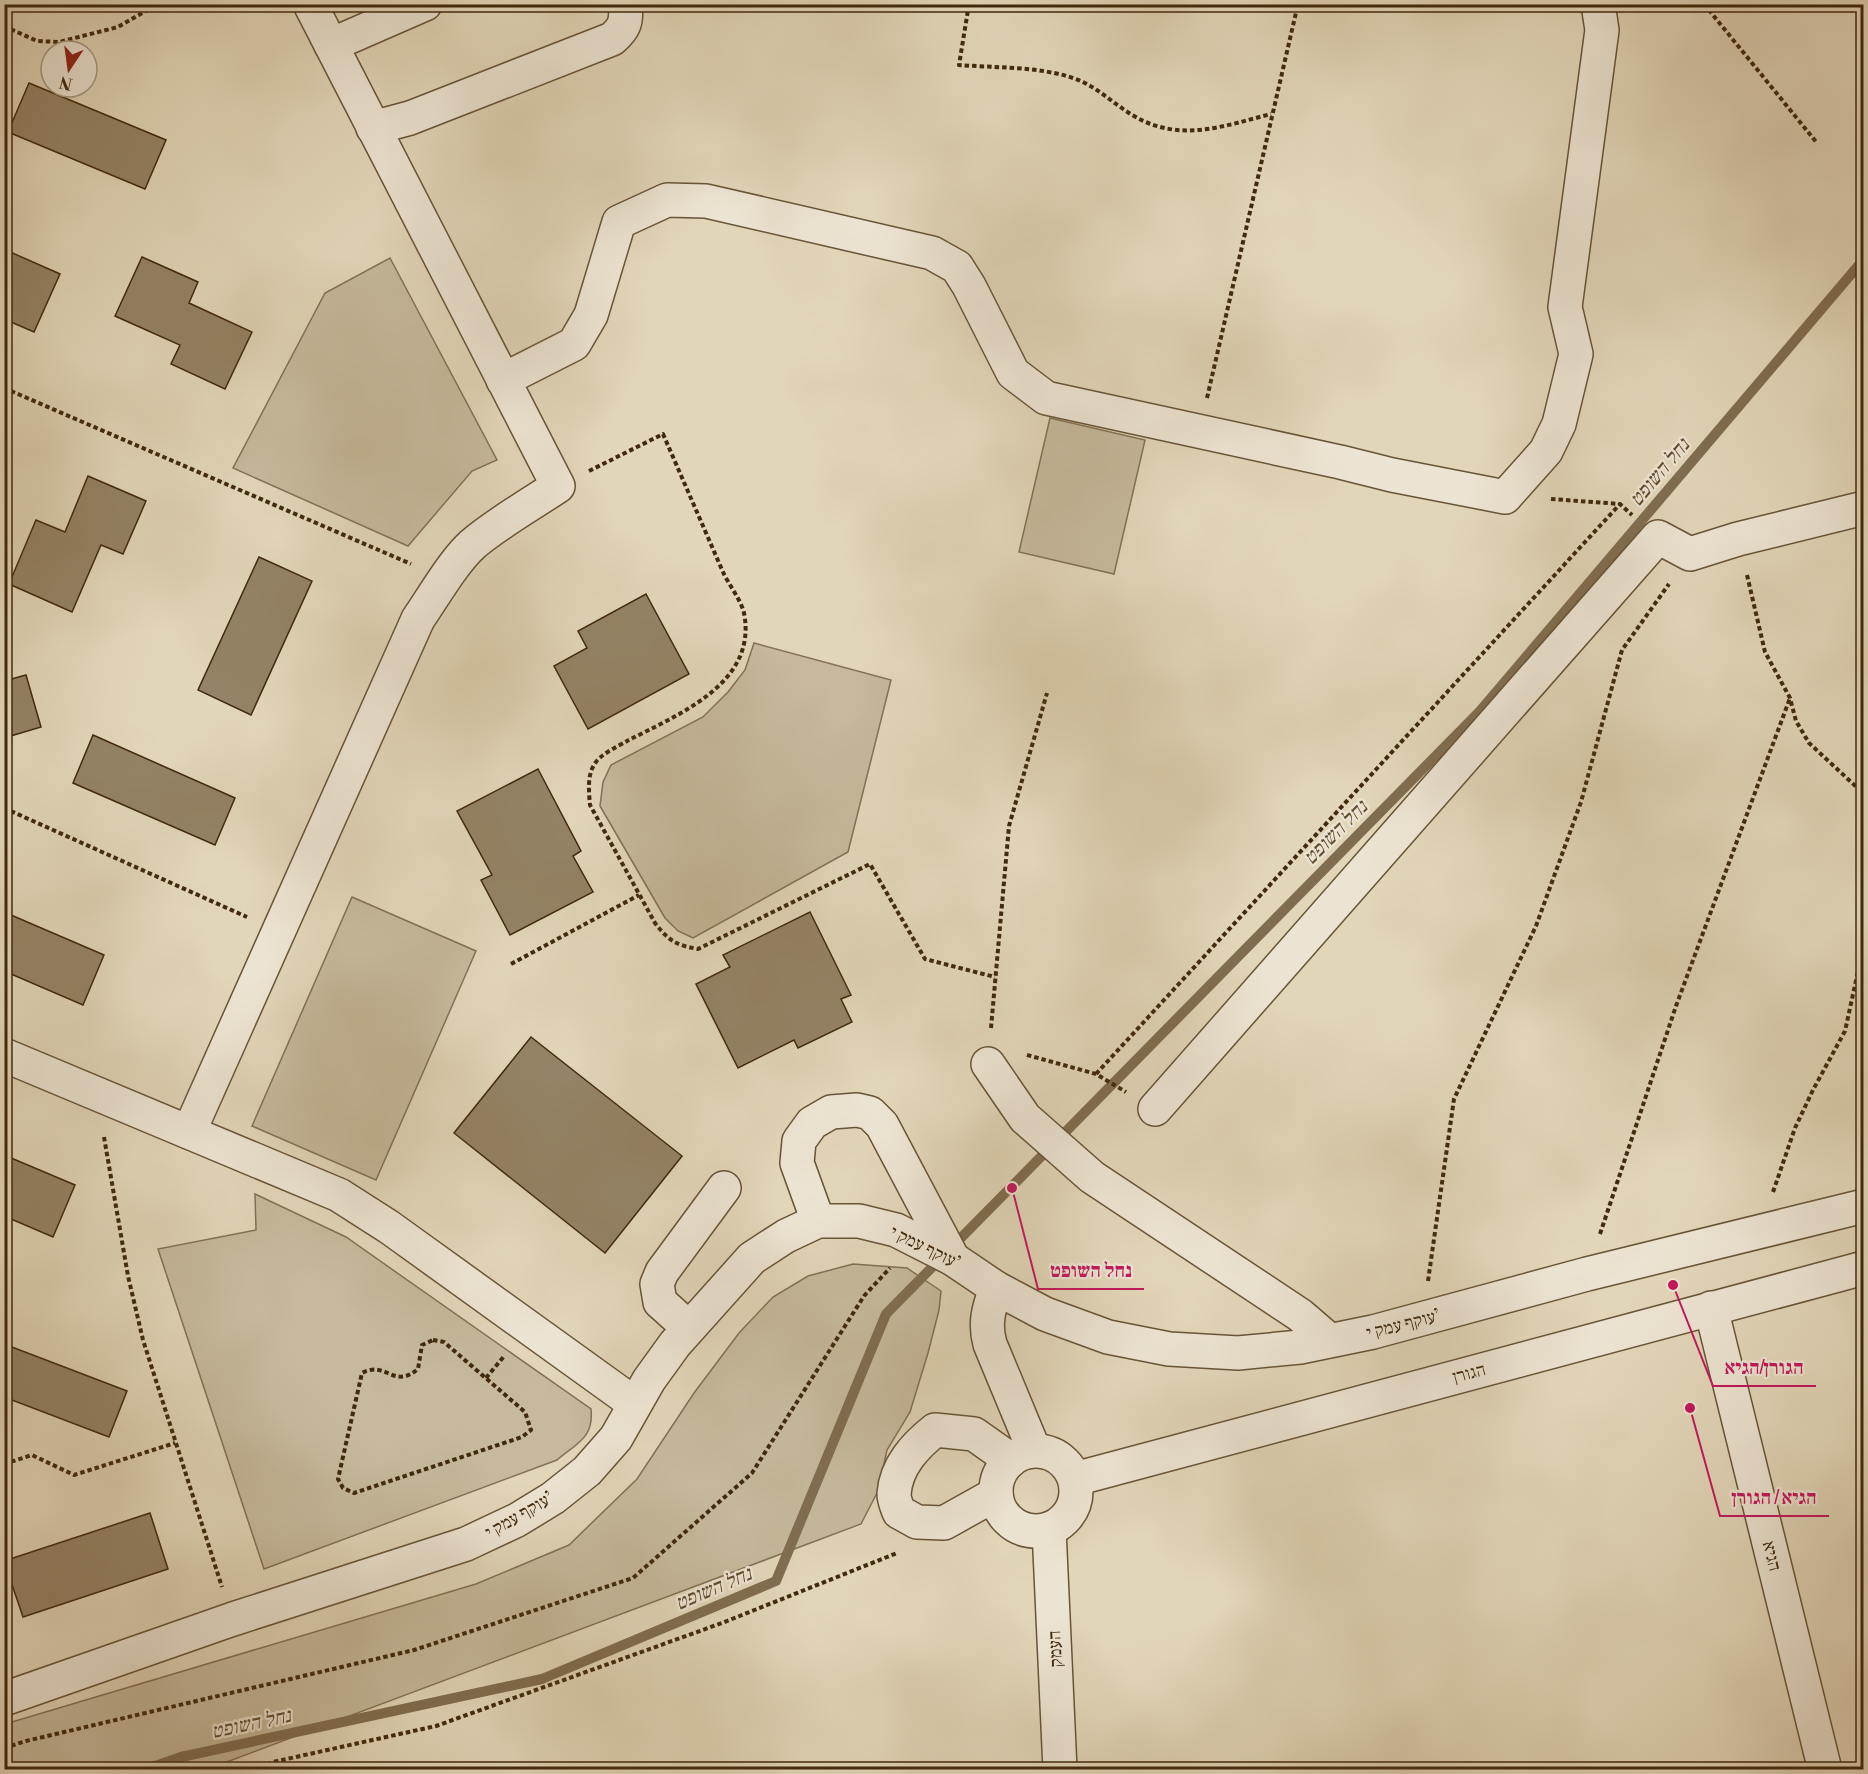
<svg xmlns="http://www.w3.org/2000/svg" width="1868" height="1774" viewBox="0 0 1868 1774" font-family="'Libre Bodoni','Frank Ruhl Libre',serif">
<rect width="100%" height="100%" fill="#e2d6b9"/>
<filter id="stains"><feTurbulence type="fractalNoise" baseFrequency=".00333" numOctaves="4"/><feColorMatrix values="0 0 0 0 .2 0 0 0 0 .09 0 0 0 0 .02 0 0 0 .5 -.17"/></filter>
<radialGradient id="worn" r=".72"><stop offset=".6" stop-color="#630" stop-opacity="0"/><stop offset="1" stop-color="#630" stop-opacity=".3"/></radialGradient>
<g fill="#c6b99c" stroke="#837154" stroke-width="1.5">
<path d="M390,258L497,460L472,471L408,546L233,468L325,293Z"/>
<path d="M1050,418L1145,440L1114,574L1019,552Z"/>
<path d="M754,643L891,680L848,852L693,938L678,931L665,918L600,806L603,782L611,765L703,717L728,692L745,670Z"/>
<path d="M352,897L476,951L376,1180L252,1126Z"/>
<path d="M255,1194L346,1237L591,1409C594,1438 577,1443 557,1460L264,1569L158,1249L256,1230Z"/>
<path d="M853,1264L907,1268L941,1291L939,1310L928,1353L910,1412L887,1450L878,1491L861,1524L208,1769L5,1770V1724L476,1584L569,1545L637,1479L694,1393L739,1333L773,1297L808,1276Z"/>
</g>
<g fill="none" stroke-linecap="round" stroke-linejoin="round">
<path stroke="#806d50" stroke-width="10" d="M144,1770L181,1757L542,1679L776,1581L886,1314L1480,711L1864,259"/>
</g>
<g fill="#948366" stroke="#40290c" stroke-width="1.5">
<path d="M29,83L166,140L145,189L8,132Z"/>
<path d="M8,251L60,274L34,332L4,319V259Z"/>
<path d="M142,257L198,282L189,303L252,332L225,389L171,364L180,345L115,316Z"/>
<path d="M88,476L146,501L123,554L101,545L72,612L9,584L36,520L65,532Z"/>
<path d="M259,557L312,581L251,715L198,690Z"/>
<path d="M646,594L689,674L588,729L554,666L587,648L578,631Z"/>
<path d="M26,675L41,727L4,738V681Z"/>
<path d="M93,735L235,798L215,845L73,783Z"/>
<path d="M538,769L581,851L573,856L593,892L510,935L481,880L492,875L457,811Z"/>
<path d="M4,912L104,955L83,1005L4,971Z"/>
<path d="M810,912L851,995L841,999L852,1022L798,1048L794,1040L738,1068L696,984L730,967L723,955Z"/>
<path d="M531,1037L682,1156L605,1253L454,1133Z"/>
<path d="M4,1155L75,1185L53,1237L4,1216Z"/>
<path d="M4,1344L127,1391L109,1437L4,1397Z"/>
<path d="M150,1513L168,1569L23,1617L4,1561Z"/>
</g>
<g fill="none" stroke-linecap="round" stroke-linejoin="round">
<g stroke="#685437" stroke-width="36">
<g id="minor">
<path d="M331,45L425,4"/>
<path d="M373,128L410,118L612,39C625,28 627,21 625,4"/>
<path d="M503,380L574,344L591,315L619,222L667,200L706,201L932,253L957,267L969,286L1013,373L1046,398L1340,462L1392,475L1505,497L1546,451L1559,424L1576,354L1565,307L1602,30L1598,4"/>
<path d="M4,1055L339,1195L389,1227L635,1404"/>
<path d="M988,1064L1025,1118L1092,1177L1300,1315L1329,1340"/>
<path d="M1155,1109L1658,537L1690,554L1738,539L1864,508"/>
<path d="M189,1132L418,619C434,596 453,562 473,544C499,522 530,505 558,486L310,4"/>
<path d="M818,1221L797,1163L799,1141L812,1123L831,1112L857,1110L870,1113L882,1125L953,1259"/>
<path d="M996,1288C989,1308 984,1323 990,1344L1034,1450"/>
<path d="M1711,1308L1825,1770"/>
<path d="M689,1328L660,1302L657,1284L662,1272L724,1188"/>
<circle cx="1036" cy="1491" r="40"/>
<path d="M1075,1479L1864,1268"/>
<path d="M996,1494L944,1523L917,1522L899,1512C897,1507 894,1500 894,1494C896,1466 915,1446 935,1430L974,1434L1011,1460"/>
<path d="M1049,1529L1060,1770"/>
<path d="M4,1699L233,1619L466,1544L517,1520L553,1498L587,1471L616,1438L649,1380L675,1344L752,1258L786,1236L818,1221H859L896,1230L953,1259L996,1288L1045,1314L1108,1337L1169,1349L1238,1353L1300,1347L1373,1332L1587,1274L1864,1206"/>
</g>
</g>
<g stroke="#40290c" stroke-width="4" stroke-dasharray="4.5 3" stroke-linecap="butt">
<path d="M710,4L730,11L736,4"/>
<path d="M969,4L959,65C996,68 1037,66 1073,78C1097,86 1113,104 1134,116C1180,143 1224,126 1271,114"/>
<path d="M1704,4L1817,143"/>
<path d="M4,26L37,41L59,42L118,27L158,4"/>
<path d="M4,388L411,564"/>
<path d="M1207,398L1298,4"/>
<path d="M589,471L663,434C683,480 703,526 723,572C729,585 741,600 744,613C758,684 677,715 627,741C617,747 600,754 594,765C587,776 589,793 590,805L655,923C669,941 676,945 698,949L870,864L925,959L995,977"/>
<path d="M1551,499L1620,504L1632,515"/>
<path d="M1747,575L1765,652L1790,698L1796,721L1809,743L1864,794"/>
<path d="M4,808L247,917"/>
<path d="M511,964L639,895"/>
<path d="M991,1028L1009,826L1047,693"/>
<path d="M1027,1055L1096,1074L1126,1092"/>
<path d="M1096,1074L1620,504"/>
<path d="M104,1137L128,1276L143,1340L222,1587"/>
<path d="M1773,1192L1795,1128L1813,1090L1845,1031L1864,944"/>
<path d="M1600,1234L1676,1006L1790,698"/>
<path d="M1428,1281L1454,1099L1536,926L1581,802L1622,650L1669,584"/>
<path d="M433,1340L444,1342L525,1412L531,1430L522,1437L354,1493L343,1488L338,1479L362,1373C387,1360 393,1390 418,1369L422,1345Z"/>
<path d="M486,1378L505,1355"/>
<path d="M4,1464L32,1455L74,1475L175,1443"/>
<path d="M4,1748L26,1741L414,1650L633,1578L752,1473L864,1296L890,1268"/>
<path d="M253,1770L273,1762L436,1726L722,1623L897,1553"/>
</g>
<use href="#minor" stroke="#ece4d2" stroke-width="33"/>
</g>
<g text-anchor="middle" stroke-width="4.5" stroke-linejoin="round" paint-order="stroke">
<g font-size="18" fill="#40290c" stroke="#ece4d2">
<text transform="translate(925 1247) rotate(26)" y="6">עוקף עמק י’</text>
<text transform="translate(1403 1324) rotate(-14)" y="6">עוקף עמק י’</text>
<text transform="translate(1469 1373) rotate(-15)" y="6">הגורן</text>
<text transform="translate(519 1515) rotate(-30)" y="6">עוקף עמק י’</text>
<text transform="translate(1772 1556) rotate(76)" y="6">הגיא</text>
<text transform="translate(1055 1649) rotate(-93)" y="6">העמק</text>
</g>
<g font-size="20" font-style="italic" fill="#604b2e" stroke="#ece4d2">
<text transform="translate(1659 472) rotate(-50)" y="7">נחל השופט</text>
<text transform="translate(1335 832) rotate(-45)" y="7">נחל השופט</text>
<text transform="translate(713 1588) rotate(-23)" y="7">נחל השופט</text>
<text transform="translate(251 1723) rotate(-12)" y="7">נחל השופט</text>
</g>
</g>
<path fill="none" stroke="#c2185b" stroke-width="2" d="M1012 1188L1038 1289H1144M1673 1285L1713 1386H1816M1690 1408L1720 1516H1829"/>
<g fill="#c2185b" stroke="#ece4d2" stroke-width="2">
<circle cx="1012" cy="1188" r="6"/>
<circle cx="1673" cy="1285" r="6"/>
<circle cx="1690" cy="1408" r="6"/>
</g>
<g font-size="20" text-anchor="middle" font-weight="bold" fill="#c2185b" stroke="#ece4d2" stroke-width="4.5" stroke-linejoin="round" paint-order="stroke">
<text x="1091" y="1277">נחל השופט</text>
<text x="1764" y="1374">הגורן/הגיא</text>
<text x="1774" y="1504">הגיא / הגורן</text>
</g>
<rect width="1868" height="1774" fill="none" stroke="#e2d6b9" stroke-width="24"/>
<rect x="6" y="6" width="1856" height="1762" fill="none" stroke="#40290c" stroke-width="3"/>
<rect x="12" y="12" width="1844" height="1750" fill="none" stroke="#40290c" stroke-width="1.5"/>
<g transform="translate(69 69) rotate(193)"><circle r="28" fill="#ece4d2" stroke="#a79983" stroke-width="1.5"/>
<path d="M0-4.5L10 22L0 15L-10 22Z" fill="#8f2418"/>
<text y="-9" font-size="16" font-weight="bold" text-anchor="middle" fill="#40290c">N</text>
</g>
<rect width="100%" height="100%" filter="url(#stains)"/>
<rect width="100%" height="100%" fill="url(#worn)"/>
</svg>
